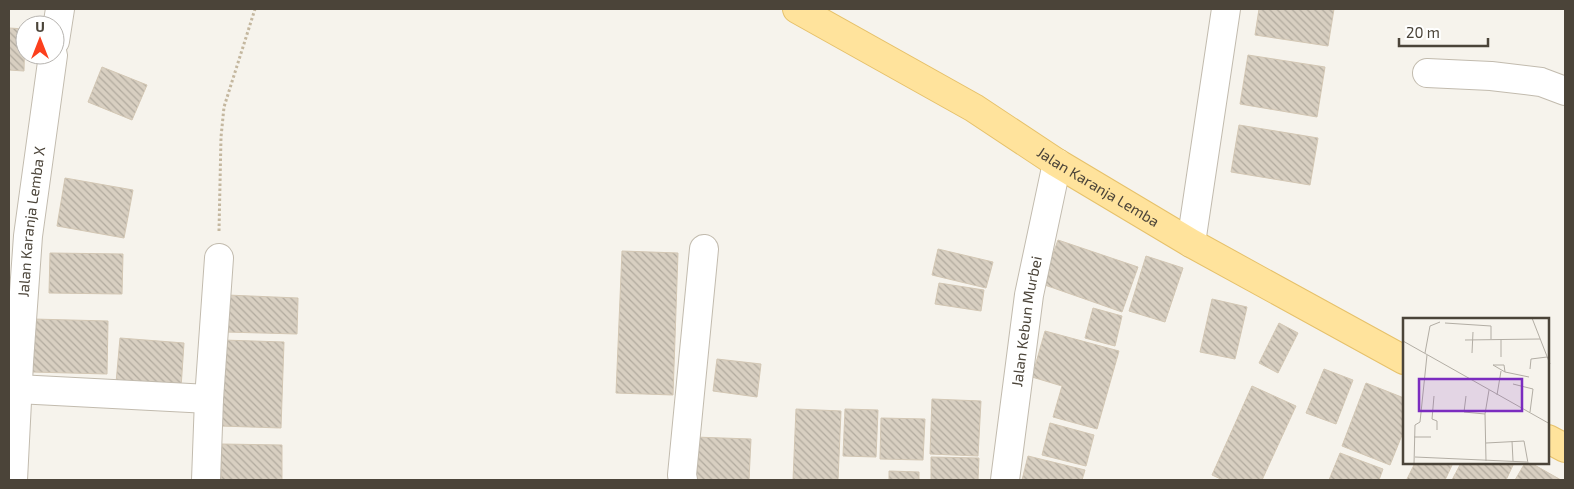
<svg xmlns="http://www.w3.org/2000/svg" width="1574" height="489" viewBox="0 0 1574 489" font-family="'Exo 2',sans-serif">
<defs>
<pattern id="building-back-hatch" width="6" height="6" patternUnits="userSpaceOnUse" patternTransform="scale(1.25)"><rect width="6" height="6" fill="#d8cfc1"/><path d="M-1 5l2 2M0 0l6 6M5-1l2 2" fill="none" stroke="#b1aa9e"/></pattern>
</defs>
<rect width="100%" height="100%" fill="#f6f3ec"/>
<g fill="url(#building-back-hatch)" stroke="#d3c7b4">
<path d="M1259,9H1334L1328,46L1255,35Z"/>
<path d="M9,28L25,29L24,71L9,70Z"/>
<path d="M1248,55L1325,67L1317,117L1240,104Z"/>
<path d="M102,67L147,85L132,120L88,102Z"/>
<path d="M1239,125L1318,138L1310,185L1231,172Z"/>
<path d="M65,178L133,190L124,238L57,226Z"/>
<path d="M1058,240L1138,267L1122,312L1042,284Z"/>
<path d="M938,249L993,262L986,288L932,275Z"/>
<path d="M622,251L678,253L673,395L616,393Z"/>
<path d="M50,253L123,254L122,294L49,293Z"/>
<path d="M1146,256L1183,268L1165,322L1129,311Z"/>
<path d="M939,283L984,290L981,311L935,304Z"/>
<path d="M227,295L298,298L297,334L225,332Z"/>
<path d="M1212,299L1247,307L1235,359L1200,352Z"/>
<path d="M1093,308L1122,316L1115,346L1085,338Z"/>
<path d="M33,319L108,321L107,374L32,372Z"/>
<path d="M1279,323L1298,333L1278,373L1259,363Z"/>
<path d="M1045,331L1119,351L1097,429L1053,417L1062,386L1032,377Z"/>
<path d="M120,338L184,343L181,388L116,383Z"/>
<path d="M223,340L284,342L281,428L220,426Z"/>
<path d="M717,359L761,364L757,397L713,391Z"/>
<path d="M1324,369L1353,380L1336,424L1306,413Z"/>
<path d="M1366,383L1404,398V430L1390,465L1342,446Z"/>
<path d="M1252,386L1296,406L1262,480H1223L1212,475Z"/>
<path d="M932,399L981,401L978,456L930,454Z"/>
<path d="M796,409L841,411L838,480H793Z"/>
<path d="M845,409L878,410L876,457L843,456Z"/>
<path d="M881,418L925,419L923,460L880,459Z"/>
<path d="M1050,423L1094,435L1086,466L1042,455Z"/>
<path d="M694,437L751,439L749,480H693Z"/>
<path d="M222,444L282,445V480H221Z"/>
<path d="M1340,453L1383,469L1379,480H1329Z"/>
<path d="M1028,456L1085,470L1082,480H1022Z"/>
<path d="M931,457L979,458L978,480H931Z"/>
<path d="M1415,463H1453L1445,480H1409L1407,479Z"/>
<path d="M1461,463H1514L1506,480H1452Z"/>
<path d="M1525,463H1531L1561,480H1515Z"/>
<path d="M889,471L919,472V480H889Z"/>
</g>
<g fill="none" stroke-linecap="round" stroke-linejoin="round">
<g stroke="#c2bbae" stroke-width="30">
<g id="minor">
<path d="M55,41L60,9"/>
<path d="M1427,73L1491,76L1541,82L1565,91"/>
<path d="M1191,243L1226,9"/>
<path d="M17,389L209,399"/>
<path id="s1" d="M13,480L19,362L28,236L53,55"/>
<path d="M206,480L209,399L219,258"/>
<path d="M683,480L682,475L704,249"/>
<path id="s2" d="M1005,480L1029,295L1057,163"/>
</g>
</g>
<g stroke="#e6c16a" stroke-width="30">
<g id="major">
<path id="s3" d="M797,9L974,108L1057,163L1191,243L1404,360"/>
<path d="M1548,439L1565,448"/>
</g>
</g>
<path stroke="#c4b79f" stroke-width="3" stroke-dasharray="2.5 2.5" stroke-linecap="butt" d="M219,231L221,137L224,107L255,9"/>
<use href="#minor" stroke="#fff" stroke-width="28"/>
<use href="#major" stroke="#ffe39c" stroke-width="28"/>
</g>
<g text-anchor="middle" stroke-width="4" stroke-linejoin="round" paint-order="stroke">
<g font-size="15" fill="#4b4439" stroke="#fff">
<text dy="5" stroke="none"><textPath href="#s3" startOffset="350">Jalan Karanja Lemba</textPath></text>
<text dy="5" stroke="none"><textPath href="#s1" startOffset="259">Jalan Karanja Lemba X</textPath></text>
<text dy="5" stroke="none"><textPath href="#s2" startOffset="160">Jalan Kebun Murbei</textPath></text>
</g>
</g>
<g transform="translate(1403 318)">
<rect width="146" height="146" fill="#f6f3ec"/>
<path fill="none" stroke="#b2ada4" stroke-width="1" d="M129,0L147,46M42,5L88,8V21M62,22L137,21M98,22V39M0,23L147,106M22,35L27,8L37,4M69,35L70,14M127,51L128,41L144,39M102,54L101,47H90L102,54L126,59M110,66L130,71L127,94M94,77L98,53M31,78L29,101L34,103V112M63,78L61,94L82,96M11,119H28M109,123L110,143M83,125L121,123L125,145M12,139L124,144M83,143L82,96L86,72M11,146L12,107L17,104L24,37"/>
<path fill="#7b2cbf" fill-opacity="0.15" stroke="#7b2cbf" stroke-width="2.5" d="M16,61H119V93H16Z"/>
<rect width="146" height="146" fill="none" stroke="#4b4439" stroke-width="2.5"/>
</g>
<rect width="1574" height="489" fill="none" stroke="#4b4439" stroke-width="20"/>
<g transform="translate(40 40)"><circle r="24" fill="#ffffff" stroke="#b7b4b0"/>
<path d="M0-4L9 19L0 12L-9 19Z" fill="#fc3f1d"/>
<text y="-8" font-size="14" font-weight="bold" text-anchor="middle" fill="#4b4439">U</text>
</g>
<path d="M1399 38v8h89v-8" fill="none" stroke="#4b4439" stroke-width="2.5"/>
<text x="1406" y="38" font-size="15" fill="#4b4439" stroke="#ffffff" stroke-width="4" paint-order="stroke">20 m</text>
</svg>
